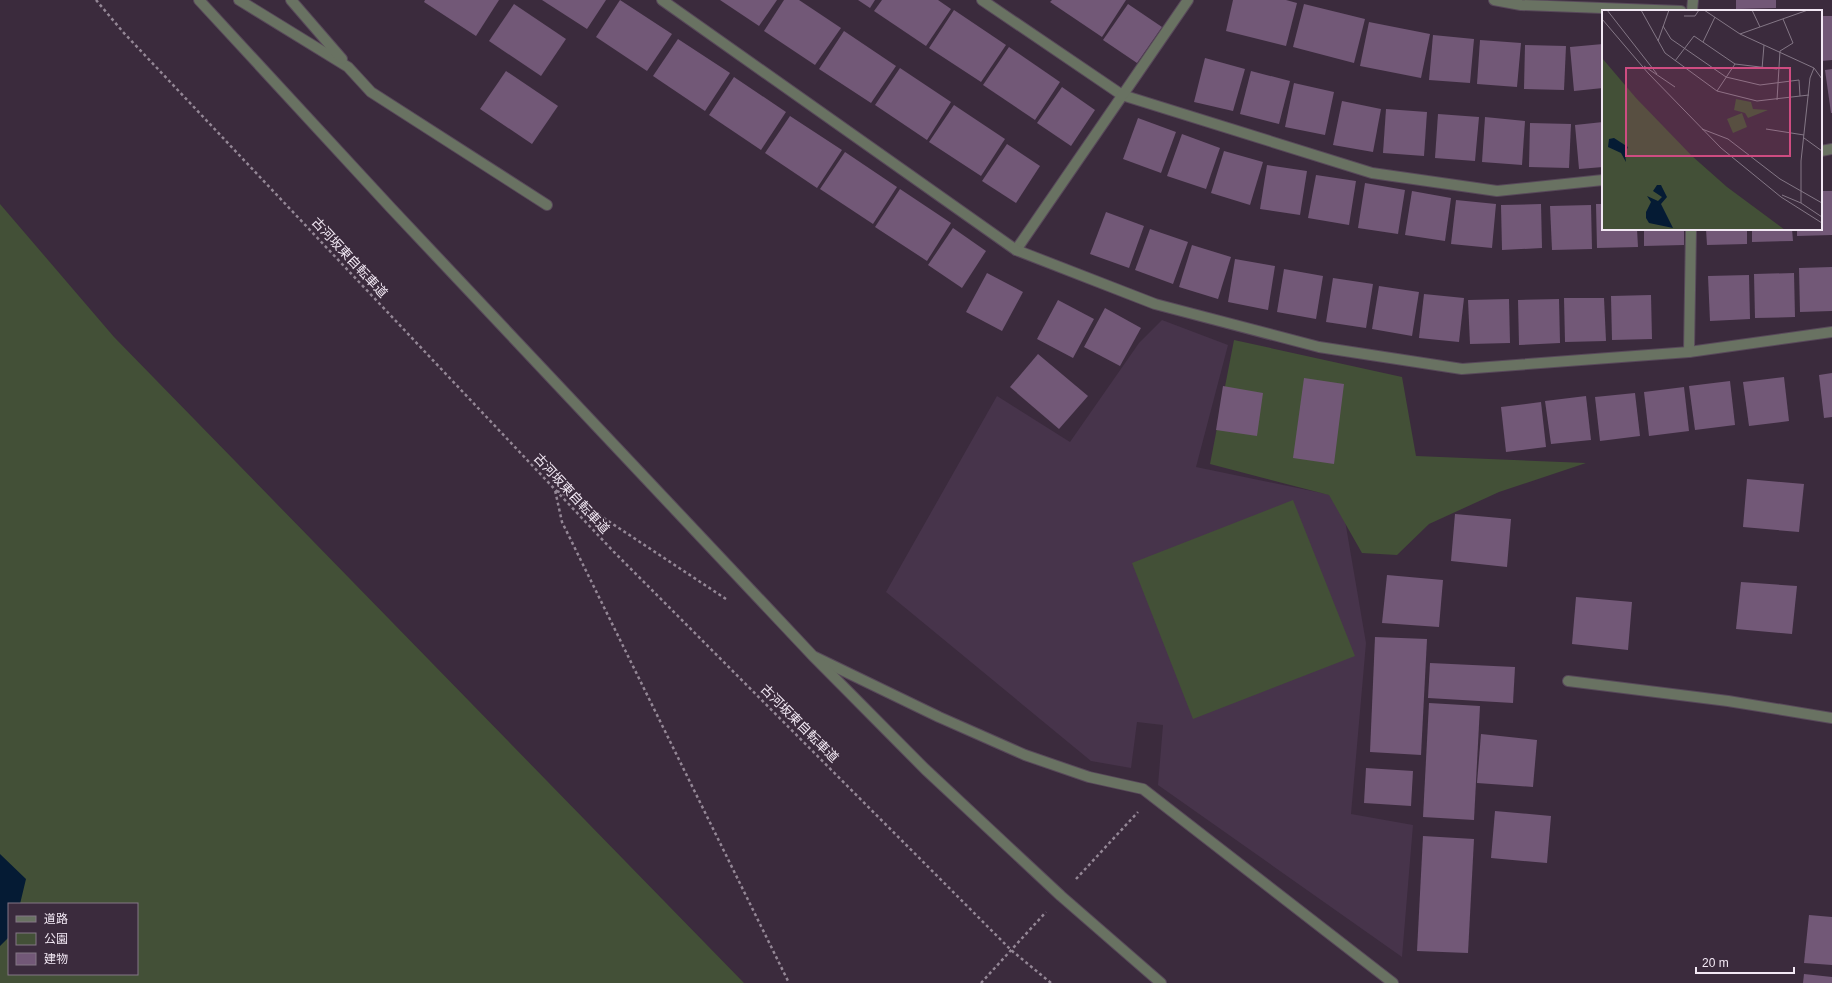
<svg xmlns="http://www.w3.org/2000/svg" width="1832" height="983" viewBox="0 0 1832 983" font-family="Helvetica,'Noto Sans JP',sans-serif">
<rect width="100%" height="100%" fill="#3b2b3d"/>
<path fill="#47344b" d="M1162,320L1228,345L1196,467L1341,497L1366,643L1351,814L1413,825L1402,957L1158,785L1163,725L1137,722L1131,768L1091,761L886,592L997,396L1070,442L1139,343Z"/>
<g fill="#435037" fill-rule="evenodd">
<path d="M0,204L114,337L744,983H0ZM9,904H137V974H9Z"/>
<path d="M1234,340L1402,377L1416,456L1586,463L1499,492L1429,524L1397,555L1362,553L1329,495L1210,464Z"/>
<path d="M1293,500L1355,656L1193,719L1132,563Z"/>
</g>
<path fill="#051b34" d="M0,854L26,879L20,904H9V937L0,946Z"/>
<g fill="#725877">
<path d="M425,0H499L476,36L424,2Z"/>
<path d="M542,0H606L587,29Z"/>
<path d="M620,0L672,34L647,71L596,37Z"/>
<path d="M720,0H777L759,26Z"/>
<path d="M784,0H799L841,28L815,65L764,31Z"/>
<path d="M858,0H875L870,8Z"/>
<path d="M882,0H938L951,9L926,46L874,11Z"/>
<path d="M1052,0H1126L1102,37L1050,2Z"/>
<path d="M1233,0H1286L1297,3L1286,46L1226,31Z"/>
<path d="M1736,0H1776V8L1736,9Z"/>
<path d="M514,4L566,39L541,76L489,41Z"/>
<path d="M1128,4L1162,27L1137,63L1103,40Z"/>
<path d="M1304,4L1365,19L1354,63L1293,47Z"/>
<path d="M954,10L1006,45L981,82L929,48Z"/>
<path d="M1821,16H1832V60L1821,61Z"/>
<path d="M1369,22L1430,34L1421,78L1360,66Z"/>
<path d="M844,31L896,66L871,103L819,69Z"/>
<path d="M1433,35L1474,39L1470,83L1429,80Z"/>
<path d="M678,39L730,73L705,111L653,76Z"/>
<path d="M1480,40L1521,43L1517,87L1477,84Z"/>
<path d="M1603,44V88L1574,91L1570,47Z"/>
<path d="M1525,45L1566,46L1564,90L1524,89Z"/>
<path d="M1009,47L1060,82L1035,120L983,85Z"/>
<path d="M1205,58L1245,69L1233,111L1194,102Z"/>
<path d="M900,68L951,102L927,140L875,105Z"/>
<path d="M1832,69V113H1831L1825,70Z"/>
<path d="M506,71L558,106L532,144L480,109Z"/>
<path d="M1251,71L1290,81L1279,124L1240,114Z"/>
<path d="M734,77L786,112L761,150L709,115Z"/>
<path d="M1294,83L1334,92L1325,135L1285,127Z"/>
<path d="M1062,87L1095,110L1071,146L1037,123Z"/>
<path d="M1342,101L1381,109L1373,152L1333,145Z"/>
<path d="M954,105L1005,139L981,176L929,142Z"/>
<path d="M1386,109L1427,112L1424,156L1383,153Z"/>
<path d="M1438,114L1479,117L1475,161L1435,158Z"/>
<path d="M790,116L842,150L817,188L765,153Z"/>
<path d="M1485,117L1525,121L1522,165L1482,162Z"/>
<path d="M1138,118L1176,132L1161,173L1123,159Z"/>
<path d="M1603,122V167L1579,169L1575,125Z"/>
<path d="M1530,123L1571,124L1569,168L1529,167Z"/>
<path d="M1182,134L1220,148L1206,189L1167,176Z"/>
<path d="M1007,144L1040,166L1016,203L982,181Z"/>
<path d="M1224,151L1263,162L1250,205L1211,193Z"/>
<path d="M845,152L897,187L873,224L820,189Z"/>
<path d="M1267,165L1307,171L1300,215L1260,209Z"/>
<path d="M1316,175L1356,181L1349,225L1308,218Z"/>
<path d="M1365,183L1405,190L1398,234L1358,228Z"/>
<path d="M900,189L951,223L927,261L875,227Z"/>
<path d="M1412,191L1451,198L1445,241L1405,235Z"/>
<path d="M1821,191H1832V235L1797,236V229H1821Z"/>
<path d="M1456,200L1496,204L1492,248L1451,244Z"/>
<path d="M1541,204L1542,248L1502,250L1501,205Z"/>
<path d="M1596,204H1603V229H1637L1638,247L1597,248Z"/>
<path d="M1591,205L1592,249L1552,250L1550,206Z"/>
<path d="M1106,212L1144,226L1129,268L1090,254Z"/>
<path d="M953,228L986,251L962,288L928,265Z"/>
<path d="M1150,229L1188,242L1173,284L1135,270Z"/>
<path d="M1644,229H1684V245L1644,246Z"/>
<path d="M1706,229H1747V244L1707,245Z"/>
<path d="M1752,229H1792L1793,241L1752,242Z"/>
<path d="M1192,245L1231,257L1218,299L1179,287Z"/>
<path d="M1235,259L1275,266L1268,310L1228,302Z"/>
<path d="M1832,267V311L1800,312L1799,268Z"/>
<path d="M1284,269L1323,276L1316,319L1277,312Z"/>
<path d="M987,273L1023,292L1002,331L966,312Z"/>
<path d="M1794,273L1795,317L1755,318L1754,274Z"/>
<path d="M1749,275L1750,319L1710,321L1708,276Z"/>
<path d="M1333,278L1373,284L1366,328L1326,322Z"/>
<path d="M1379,286L1419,292L1412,336L1372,329Z"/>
<path d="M1424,294L1464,298L1459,342L1419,338Z"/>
<path d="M1651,295L1652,339L1612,340L1611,296Z"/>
<path d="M1564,298H1604L1606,341L1565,342Z"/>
<path d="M1509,299L1510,343L1470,344L1468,300Z"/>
<path d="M1559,299L1560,343L1519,345L1518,300Z"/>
<path d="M1058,300L1094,319L1073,358L1037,339Z"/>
<path d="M1105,308L1141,328L1120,366L1084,347Z"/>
<path d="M1038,354L1088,396L1059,429L1010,387Z"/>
<path d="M1832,373V417L1824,418L1819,375Z"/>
<path d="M1784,377L1789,421L1749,426L1743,382Z"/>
<path d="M1304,378L1344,384L1334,464L1293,458Z"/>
<path d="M1730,381L1735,425L1695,430L1689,386Z"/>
<path d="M1223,386L1263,393L1257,436L1216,430Z"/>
<path d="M1684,387L1689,431L1649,436L1644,392Z"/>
<path d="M1635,393L1640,436L1600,441L1595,397Z"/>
<path d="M1586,396L1591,440L1551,444L1545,401Z"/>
<path d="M1541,402L1546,447L1506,452L1501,407Z"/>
<path d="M1747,479L1804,484L1799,532L1743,527Z"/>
<path d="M1455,514L1511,519L1507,567L1451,561Z"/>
<path d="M1387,575L1443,580L1439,627L1382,623Z"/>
<path d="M1741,582L1797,586L1792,634L1736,629Z"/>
<path d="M1576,597L1632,602L1628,650L1572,644Z"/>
<path d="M1375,637L1427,639L1421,755L1370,752Z"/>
<path d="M1430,663L1515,667L1513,703L1428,698Z"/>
<path d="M1429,703L1480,706L1474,820L1423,817Z"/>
<path d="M1481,734L1537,740L1533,787L1477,783Z"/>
<path d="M1366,768L1413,771L1411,806L1364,803Z"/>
<path d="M1495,811L1551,816L1547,863L1491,858Z"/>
<path d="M1423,836L1474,839L1468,953L1417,951Z"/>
<path d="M1809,915L1832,917V965L1804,963Z"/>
<path d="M1804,974L1832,977V983H1803Z"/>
</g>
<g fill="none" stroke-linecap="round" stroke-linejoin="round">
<g stroke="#58495a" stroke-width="12">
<g id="service">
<path d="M239,0L348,67L371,92L547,205"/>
<path d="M291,0L342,59"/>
<path d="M815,657L939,717L1025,755L1089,777L1143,789L1393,983"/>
</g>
</g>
<g stroke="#58495a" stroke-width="12">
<g id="minor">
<path d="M982,0L1122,95L1372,173L1497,191L1603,180"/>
<path d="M1494,0L1521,5L1681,11"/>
<path d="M1692,11L1693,0"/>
<path d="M1821,151L1832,149"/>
<path d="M1016,250L1188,0"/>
<path d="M1689,352L1691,229"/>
<path d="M1568,681L1728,701L1832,718"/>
</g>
</g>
<g stroke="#58495a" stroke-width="12">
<g id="tertiary">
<path d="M199,0L391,208L813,656L925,769L1061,896L1161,983"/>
<path d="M662,0L1016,250L1155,304L1319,347L1462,369L1689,352L1832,332"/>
</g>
</g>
<g stroke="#948796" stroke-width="2.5" stroke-dasharray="3 3" stroke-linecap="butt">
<path d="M96,0L123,32L614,552L1011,950L1051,983"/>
<path d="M726,599L575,499L555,490L562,522L789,983"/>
<path d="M1076,879L1138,812"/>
<path d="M981,983L1046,912"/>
</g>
<use href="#service" stroke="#697262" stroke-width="10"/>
<use href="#minor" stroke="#697262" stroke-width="10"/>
<use href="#tertiary" stroke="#697262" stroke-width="10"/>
</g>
<g text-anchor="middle" stroke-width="3.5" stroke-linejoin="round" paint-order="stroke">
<g font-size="13" fill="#f2e8f4" stroke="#3b2b3d">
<text transform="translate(350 257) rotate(47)" y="5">古河坂東自転車道</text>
<text transform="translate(572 493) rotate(47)" y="5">古河坂東自転車道</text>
<text transform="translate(800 723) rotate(45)" y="5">古河坂東自転車道</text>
</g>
</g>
<g transform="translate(1602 10)">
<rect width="220" height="220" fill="#3b2b3d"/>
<path d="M0,48L34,88L90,146L125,177L183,220H0ZM134,89L149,92L151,99L166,100L146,108L143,103L132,100ZM140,103L145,117L131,123L125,109Z" fill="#435037"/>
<path d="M12,128L26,137L23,144L24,152L19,143L6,137L7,129ZM55,175H59L65,187L59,194L71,218L47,213L44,208V202L49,192L45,186L56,191L60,187L51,181Z" fill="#051b34"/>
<path fill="none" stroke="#847786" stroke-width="1" d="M5,0L55,64M39,0L63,43L115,81L155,91L207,85M102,0L138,24L212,58L220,69M150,0L158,17M82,6H93L97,0M0,9L46,63L119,138L179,187L220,213M61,16L69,29L124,67L158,75L197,70L198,86M138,24L206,0M56,31L67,0M101,32L113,7M73,51L92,26L133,54L175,59M42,56L73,77M160,59L162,35M115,81L133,54M175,90L178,41L191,33L181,9M100,119L126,129L178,169L220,193M164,119L202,125M202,128L220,141M180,185L199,193L220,207M199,193V151L208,68L212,58"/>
<path fill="#ce4c81" fill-opacity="0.15" stroke="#ce4c81" stroke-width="2" d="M24,58H188V146H24Z"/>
<rect width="220" height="220" fill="none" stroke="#f2e8f4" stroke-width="2"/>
</g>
<rect x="8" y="903" width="130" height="72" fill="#3b2b3d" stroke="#847786"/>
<rect x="16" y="916" width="20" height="6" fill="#697262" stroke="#847786"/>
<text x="44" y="923" font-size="12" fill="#f2e8f4">道路</text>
<rect x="16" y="933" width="20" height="12" fill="#435037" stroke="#847786"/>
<text x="44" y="943" font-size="12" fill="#f2e8f4">公園</text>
<rect x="16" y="953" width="20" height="12" fill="#725877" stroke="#847786"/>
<text x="44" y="963" font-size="12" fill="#f2e8f4">建物</text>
<path d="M1696 967v6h98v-6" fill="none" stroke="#f2e8f4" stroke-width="2"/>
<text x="1702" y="967" font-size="12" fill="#f2e8f4" stroke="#3b2b3d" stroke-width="3" paint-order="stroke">20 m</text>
</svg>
